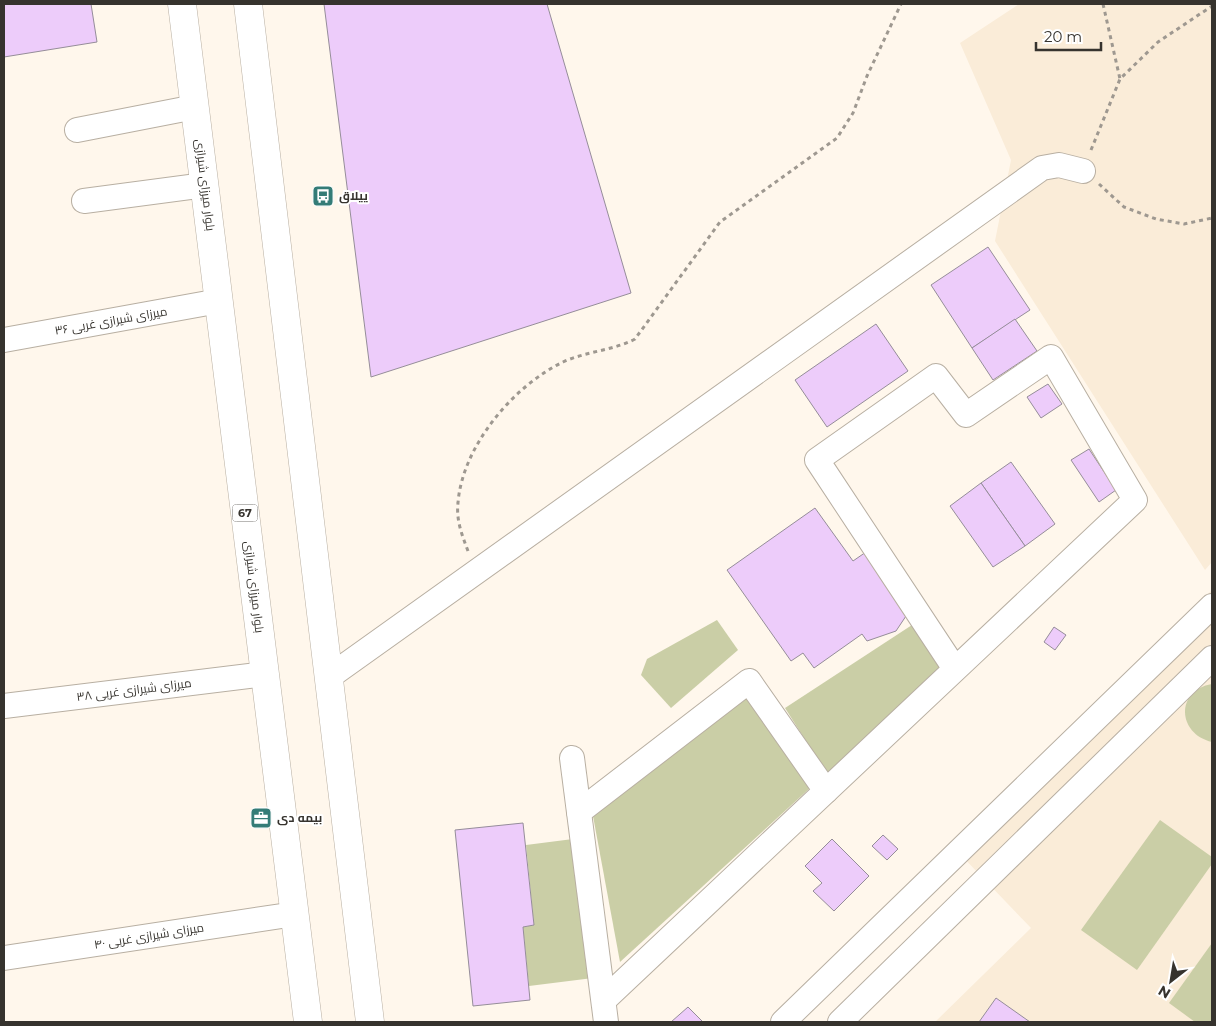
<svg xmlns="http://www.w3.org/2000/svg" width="1216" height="1026" viewBox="0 0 1216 1026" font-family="Montserrat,Cairo,sans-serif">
<rect width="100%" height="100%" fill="#fff7ec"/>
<g fill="#faecd8">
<path d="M1019,4H1212V562L1205,570L995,241L1011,160L960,43Z"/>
<path d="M1212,590V1022H935L1031,928L958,852L1098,704Z"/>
</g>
<g fill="#cacea6">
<path d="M717,620L738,650L671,708L641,675L647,659Z"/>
<path d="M912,625L944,668L827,774L785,708Z"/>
<path d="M1212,684V742C1177,734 1175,690 1212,684Z"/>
<path d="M747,696L810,788L620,962L593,816Z"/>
<path d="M1160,820L1212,857V864L1137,970L1081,930Z"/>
<path d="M573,839L593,978L529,986L523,927L534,925L526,845Z"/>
<path d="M1212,943V1022H1195L1169,1003Z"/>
</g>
<g fill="#edccfa" stroke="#958d99">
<path d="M4,4H91L97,42L4,57Z"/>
<path d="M324,4H547L631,293L371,377Z"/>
<path d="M988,247L1030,310L972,348L931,285Z"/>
<path d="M1015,319L1037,351L993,380L972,348Z"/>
<path d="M876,324L908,371L827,427L795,380Z"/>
<path d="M1048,384L1062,404L1041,418L1027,397Z"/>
<path d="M1089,449L1116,490L1099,502L1071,460Z"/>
<path d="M1011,462L1055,524L1025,546L981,483Z"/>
<path d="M981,483L1025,546L993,567L950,506Z"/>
<path d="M815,508L853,561L866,552L908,613L896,631L867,641L862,634L814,668L803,653L791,661L727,570Z"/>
<path d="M1054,627L1066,635L1055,650L1044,642Z"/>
<path d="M523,823L534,925L523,927L530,1000L473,1006L455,830Z"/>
<path d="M883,835L898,849L887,860L872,846Z"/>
<path d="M832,839L869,876L834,911L813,891L822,883L805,866Z"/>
<path d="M996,998L1030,1022H979Z"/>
<path d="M688,1007L703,1022H671Z"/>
</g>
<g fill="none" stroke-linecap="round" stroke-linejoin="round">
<g stroke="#b8afa2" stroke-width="26">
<g id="minor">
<path d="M77,130L195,107"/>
<path d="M84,201L205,185"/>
<path d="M4,340L219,301"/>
<path d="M329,677L1042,168L1059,165L1083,171"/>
<path d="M4,706L265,674"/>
<path d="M572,758L606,1022"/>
<path d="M579,812L749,681L826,791"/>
<path d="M4,958L295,914"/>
<path d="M604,1000L1135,500L1051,357L966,415L936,376L817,460L955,669"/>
<path d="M783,1022L1212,606"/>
<path d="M840,1022L1212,658"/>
</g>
</g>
<g stroke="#b8afa2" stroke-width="29">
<g id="major">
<path d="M182,4L308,1022"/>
<path d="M248,4L370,1022"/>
</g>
</g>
<g stroke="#9e9890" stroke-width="3" stroke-dasharray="4 4" stroke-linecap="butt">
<path d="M1103,4L1120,79"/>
<path d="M1091,150L1120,79L1158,42L1212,6"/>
<path d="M1099,184L1124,207L1156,219L1184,224L1212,218"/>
<path d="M468,551C462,535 456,520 458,503C462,447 513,386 563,362C587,351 612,351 635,339L720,222L837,138L853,113L867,76L901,4"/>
</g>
<use href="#minor" stroke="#fff" stroke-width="24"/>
<use href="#major" stroke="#fff" stroke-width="28"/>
</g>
<defs>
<g id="bus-square" transform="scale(1.125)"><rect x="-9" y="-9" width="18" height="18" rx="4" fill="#347c77" stroke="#fff"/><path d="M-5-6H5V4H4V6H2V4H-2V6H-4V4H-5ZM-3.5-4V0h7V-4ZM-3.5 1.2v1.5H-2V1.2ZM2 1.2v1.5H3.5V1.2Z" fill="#fff"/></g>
<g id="office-square" transform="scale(1.125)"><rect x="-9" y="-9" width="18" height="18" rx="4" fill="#347c77" stroke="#fff"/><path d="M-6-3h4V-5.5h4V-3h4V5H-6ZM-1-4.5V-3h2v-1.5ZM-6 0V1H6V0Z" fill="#fff"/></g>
</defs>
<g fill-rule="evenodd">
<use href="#bus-square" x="323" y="196"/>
<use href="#office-square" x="261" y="818"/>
</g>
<g text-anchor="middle" stroke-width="4" stroke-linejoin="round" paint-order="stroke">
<rect fill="#fff" stroke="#72706d" stroke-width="1" x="232.5" y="504.5" width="25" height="17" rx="4"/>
<g font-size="11" font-weight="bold" fill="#36332e">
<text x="245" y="517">67</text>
</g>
<g font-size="12" fill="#36332e" stroke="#fff">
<text transform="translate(205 185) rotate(83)" y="4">بلوار میرزای شیرازی</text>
<text transform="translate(111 321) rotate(-10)" y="4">میرزای شیرازی غربی ۳۶</text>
<text transform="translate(254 587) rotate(83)" y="4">بلوار میرزای شیرازی</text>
<text transform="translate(134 690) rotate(-7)" y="4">میرزای شیرازی غربی ۳۸</text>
<text transform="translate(149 936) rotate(-9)" y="4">میرزای شیرازی غربی ۴۰</text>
</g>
<g font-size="12" font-weight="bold" fill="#36332e" stroke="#fff" text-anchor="start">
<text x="339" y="200">ییلاق</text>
<text x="277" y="822">بیمه دی</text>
</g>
</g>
<rect width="1216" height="1026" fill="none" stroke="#36332e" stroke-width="10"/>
<g transform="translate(1171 981) rotate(211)" stroke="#ffffff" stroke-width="4" paint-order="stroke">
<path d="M0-4L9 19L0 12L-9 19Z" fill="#36332e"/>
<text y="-8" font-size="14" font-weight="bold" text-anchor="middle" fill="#36332e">N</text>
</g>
<path d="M1036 42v8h65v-8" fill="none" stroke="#36332e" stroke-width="2.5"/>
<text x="1044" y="42" font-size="15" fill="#36332e" stroke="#ffffff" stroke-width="4" paint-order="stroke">20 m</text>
</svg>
